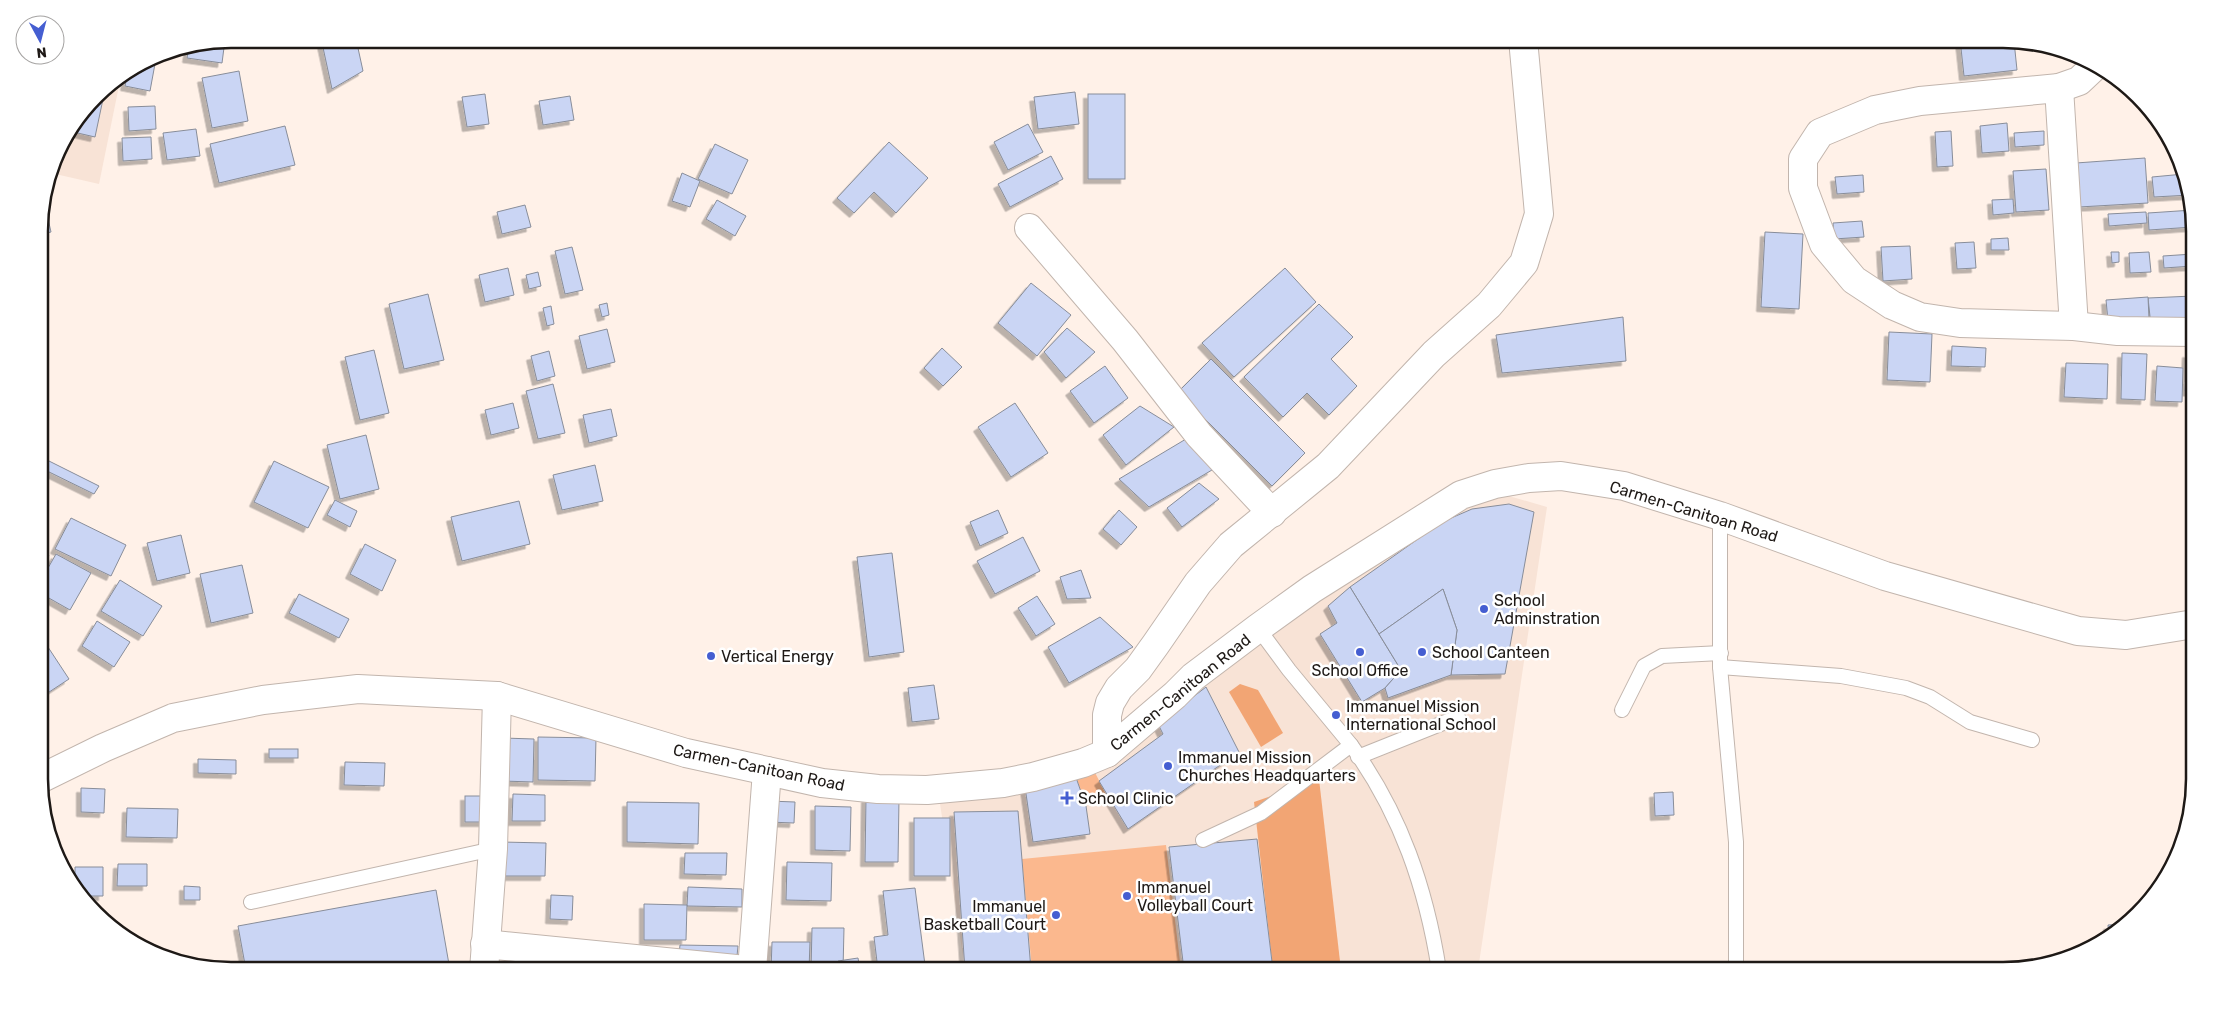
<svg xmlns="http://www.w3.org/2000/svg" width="2233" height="1009" viewBox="0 0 2233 1009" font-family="Rubik,sans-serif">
<defs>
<filter id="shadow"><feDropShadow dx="-4.5" dy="4.5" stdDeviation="0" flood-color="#0004"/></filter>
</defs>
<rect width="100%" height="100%" fill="#fff1e8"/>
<g fill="#f8e3d6">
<path d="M121,76L99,184L51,173L58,146L104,86Z"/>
<path d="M1509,496L1547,507L1478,970H965L939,797L1111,747L1199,683L1457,507Z"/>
</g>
<g fill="#fbb88e">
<path d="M1088,759L1107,796L1086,806L1073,768Z"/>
<path d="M1166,845L1181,970H1032L1022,859Z"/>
</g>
<g fill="#f2a574">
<path d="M1240,684L1258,690L1283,733L1261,747L1229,692Z"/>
<path d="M1319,779L1341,970H1273L1254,802Z"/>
</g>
<g fill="#cad5f4" stroke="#888d99" filter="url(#shadow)">
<path d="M237,39H269L237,43Z"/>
<path d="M343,39H356L363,71L332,89L322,43Z"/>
<path d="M1960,39H2003L2014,41L2017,70L1964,76Z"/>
<path d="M225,40L222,63L187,58L189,47Z"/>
<path d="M157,53L150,91L125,86L128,72Z"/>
<path d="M239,71L248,121L212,128L202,78Z"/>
<path d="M106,85L95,137L69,131L104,86Z"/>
<path d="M1075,92L1079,124L1038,129L1034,97Z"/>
<path d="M485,94L489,124L467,127L462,97Z"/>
<rect x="1088" y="94" width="37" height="85"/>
<path d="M570,96L574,120L543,125L539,101Z"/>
<path d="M155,106L156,129L129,131L128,107Z"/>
<path d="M2007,123L2009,151L1982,153L1980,126Z"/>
<path d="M1028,124L1043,152L1008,170L994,142Z"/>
<path d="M285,126L295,165L219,183L210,144Z"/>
<path d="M196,129L200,156L167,160L163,133Z"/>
<path d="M1951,131L1953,166L1937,167L1935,132Z"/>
<path d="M2044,131V145L2015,147L2014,133Z"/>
<path d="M151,137L152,159L123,161L122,138Z"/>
<path d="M889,142L928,178L896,213L874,192L854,213L837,198Z"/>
<path d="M715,144L748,160L732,194L698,179Z"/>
<path d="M1051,156L1063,179L1010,207L998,184Z"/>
<path d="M2145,158L2148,203L2079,207L2076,163Z"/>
<path d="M2046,169L2049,210L2016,212L2013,171Z"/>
<path d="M682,173L700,181L690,207L672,201Z"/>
<path d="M2184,174L2190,195L2154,197L2152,177Z"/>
<path d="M1863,175L1864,192L1837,194L1835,177Z"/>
<path d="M2013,199L2014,213L1993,215L1992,200Z"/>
<path d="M717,200L746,216L735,236L706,219Z"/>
<path d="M44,201L51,232L39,235V217Z"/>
<path d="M525,205L531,227L502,234L497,212Z"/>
<path d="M2193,210V227L2149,230L2148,213Z"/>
<path d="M2146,212L2147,223L2109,226L2108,214Z"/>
<path d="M1862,221L1864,237L1834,239L1833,223Z"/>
<path d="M1765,232L1803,234L1799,309L1761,307Z"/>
<path d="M2008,238L2009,250H1991V239Z"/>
<path d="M1974,242L1976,268L1957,269L1955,243Z"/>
<path d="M1910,246L1912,279L1883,281L1881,247Z"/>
<path d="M572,247L583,290L565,294L555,251Z"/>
<path d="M2111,252H2119V262L2112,263Z"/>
<path d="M2149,252L2151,272L2130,273L2129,253Z"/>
<path d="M2193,254V266L2164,268L2163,256Z"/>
<path d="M508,268L514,295L485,302L479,275Z"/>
<path d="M1285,268L1316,302L1234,377L1202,343Z"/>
<path d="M538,272L541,286L529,289L526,275Z"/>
<path d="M1031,283L1071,315L1037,356L998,323Z"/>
<path d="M428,294L444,360L404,369L389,304Z"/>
<path d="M2193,296V323L2151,326L2148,298Z"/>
<path d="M2148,297L2149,318L2108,321L2106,300Z"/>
<path d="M607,303L609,315L602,317L599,305Z"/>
<path d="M1319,304L1353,337L1331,359L1357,386L1329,415L1307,393L1283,417L1244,377Z"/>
<path d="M551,306L554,324L547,326L543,308Z"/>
<path d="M1623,317L1626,361L1502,373L1496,335Z"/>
<path d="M1067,328L1095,352L1066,378L1044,352Z"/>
<path d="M607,329L615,362L587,369L579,336Z"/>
<path d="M1889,332L1932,334L1930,382L1887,380Z"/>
<path d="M1952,346L1986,348L1985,367L1951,366Z"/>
<path d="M942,348L962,367L943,386L924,368Z"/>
<path d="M374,350L389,413L360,420L345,357Z"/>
<path d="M549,351L555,376L537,381L531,356Z"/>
<path d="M2122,353L2147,354L2145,400L2121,399Z"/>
<path d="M2187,353L2193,354V392L2185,391Z"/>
<path d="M1211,359L1305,453L1272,486L1178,392Z"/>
<path d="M2066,363L2108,364L2107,399L2064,397Z"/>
<path d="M1105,366L1128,398L1094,423L1070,391Z"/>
<path d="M2157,366L2183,368L2182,402L2155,401Z"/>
<path d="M553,384L565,433L538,439L526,391Z"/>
<path d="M513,403L519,428L491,435L485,410Z"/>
<path d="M1015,403L1048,453L1011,477L978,427Z"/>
<path d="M1140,406L1174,427L1126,465L1103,435Z"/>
<path d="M611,409L617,436L589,443L583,415Z"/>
<path d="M366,435L379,489L340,499L327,445Z"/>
<path d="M1191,436L1212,470L1149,507L1119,479Z"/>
<path d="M47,460L99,486L94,494L43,469Z"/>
<path d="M274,461L329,487L308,528L254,502Z"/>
<path d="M595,465L603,501L562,510L553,475Z"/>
<path d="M1199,483L1219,499L1182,527L1167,508Z"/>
<path d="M335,500L357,511L350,527L327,515Z"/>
<path d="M519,501L530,544L462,561L451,517Z"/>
<path d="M1509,504L1534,512L1505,674L1451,675L1457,630L1443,589L1379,634L1350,587L1442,522L1472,509Z"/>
<path d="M998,510L1008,533L980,546L970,522Z"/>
<path d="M1119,510L1137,527L1121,545L1103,529Z"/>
<path d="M71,518L126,545L111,576L55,549Z"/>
<path d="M181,535L190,573L157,581L147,543Z"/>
<path d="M1023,537L1040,571L995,594L977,561Z"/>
<path d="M365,544L396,560L382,591L350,574Z"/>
<path d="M40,548L49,555L40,568Z"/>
<path d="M892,553L904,652L869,657L857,557Z"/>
<path d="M56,554L91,573L70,610L40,593V582Z"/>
<path d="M242,565L253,613L211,623L200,574Z"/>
<path d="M1081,570L1091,598L1067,599L1060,577Z"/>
<path d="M120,580L162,606L143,636L101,611Z"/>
<path d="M1350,587L1401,670L1385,688L1362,702L1320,634L1337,623L1328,606Z"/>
<path d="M1443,589L1457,630L1451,675L1388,698L1385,688L1401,670L1379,634Z"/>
<path d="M299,594L349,619L339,638L289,613Z"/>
<path d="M1037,596L1055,624L1036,636L1018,608Z"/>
<path d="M1100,617L1133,647L1069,683L1048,647Z"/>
<path d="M97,621L130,642L114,667L82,646Z"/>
<path d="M44,641L69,679L40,698V643Z"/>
<path d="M934,685L939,719L912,722L908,688Z"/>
<path d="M1206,687L1239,752L1128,829L1099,781L1163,734L1158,724Z"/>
<path d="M538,737L596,738L595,781L538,780Z"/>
<path d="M503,738L534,739L533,782L502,781Z"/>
<rect x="269" y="749" width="29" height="9"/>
<path d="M198,759L236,760V774L198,773Z"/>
<path d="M345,762L385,763L384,786L344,785Z"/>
<path d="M1073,769L1086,806L1090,834L1033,842L1024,780Z"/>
<path d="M81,788L105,789L104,813L81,812Z"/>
<path d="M1673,792L1674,815L1655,816L1654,793Z"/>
<path d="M513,794L545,795V821H512Z"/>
<rect x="465" y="796" width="28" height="26"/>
<path d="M866,798L899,799L898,862H865Z"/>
<path d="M769,801L795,802L794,823L768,822Z"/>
<path d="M627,802L699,803L698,844L627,842Z"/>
<path d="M815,806L851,807L850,851L815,850Z"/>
<path d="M127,808L178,809L177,838L126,837Z"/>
<path d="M1018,811L1031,970H965L954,812Z"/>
<rect x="914" y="818" width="36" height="58"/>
<path d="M1257,839L1273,970H1184L1169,847Z"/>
<path d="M501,842L546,843L545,876H501Z"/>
<path d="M685,853H727L726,875L684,874Z"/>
<path d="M787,862L832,863L831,901L786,900Z"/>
<path d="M118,864H147V886H117Z"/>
<path d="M75,867H103V896H79L75,889Z"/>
<path d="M184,886L200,887V900H184Z"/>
<path d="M688,887L742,889V907L687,906Z"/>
<path d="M915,888L925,965L878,970L874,937L888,935L883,891Z"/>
<path d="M436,890L450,970H246L238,926Z"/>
<path d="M551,895L573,896L572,920L550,919Z"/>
<path d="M644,904L687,905L686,940H644Z"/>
<path d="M2126,924L2109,938L2108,925Z"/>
<path d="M812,928H844L843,970H811Z"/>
<path d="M772,942H810L809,970H771Z"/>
<path d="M680,945L738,946L737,956L679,955Z"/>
<path d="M858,958L860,970H839L838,961Z"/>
<path d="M494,967L542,968V970H494Z"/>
</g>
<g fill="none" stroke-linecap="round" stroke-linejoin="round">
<g stroke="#c2b5ad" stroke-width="16">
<g id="service">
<path d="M1720,516V667L1736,842V970"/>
<path d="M1720,667L1841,676L1906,688L1930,697L1970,722L2032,740"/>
<path d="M1622,710L1644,666L1662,656L1721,653"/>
<path d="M1351,745C1401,814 1426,888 1439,970"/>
<path d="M1358,757L1458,717"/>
<path d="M1203,840L1261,813L1351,745L1289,670L1258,628"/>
<path d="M251,902L493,849"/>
</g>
</g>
<g stroke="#c2b5ad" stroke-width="30">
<g id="minor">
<path d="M2096,65L2079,81L2059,88L1920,101L1875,110L1820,133L1803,159V188L1824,244L1854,280L1892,305L1920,317L1960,323L2074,326L2118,331L2193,332"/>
<path d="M2059,88L2074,326"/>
<path d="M1029,228L1125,340L1199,435L1272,513"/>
<path d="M1107,753V715L1110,703L1119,688L1138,669L1156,644L1198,583L1231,545L1328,466L1434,354L1489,305L1524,263L1539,214L1523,39"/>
<path d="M485,944L746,970"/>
<path d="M484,970L493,849L497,696"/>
<path d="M752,970L767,771"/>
</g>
</g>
<g stroke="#c2b5ad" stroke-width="30">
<path id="secondary" d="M40,779L103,748L173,718L263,700L358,689L497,696L686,753L822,783L878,789L927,790L1003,783L1033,777L1083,763L1107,753L1175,695L1193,677L1258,628L1312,589L1461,495L1495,484L1529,478L1561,476L1624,486L1720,516L1885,576L2078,631L2126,635L2194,624"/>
</g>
<use href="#service" stroke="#fff" stroke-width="14"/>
<use href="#minor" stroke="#fff" stroke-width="28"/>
<use href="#secondary" stroke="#fff" stroke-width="28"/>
</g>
<g fill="#455ed1" stroke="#fff" stroke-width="2">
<circle cx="1484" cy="609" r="5"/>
<circle cx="1360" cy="652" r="5"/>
<circle cx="1422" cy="652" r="5"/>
<circle cx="711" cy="656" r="5"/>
<circle cx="1336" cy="715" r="5"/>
<circle cx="1168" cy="766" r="5"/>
<path d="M1064.5 790.5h5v5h5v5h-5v5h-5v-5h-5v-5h5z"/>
<circle cx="1127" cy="896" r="5"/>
<circle cx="1056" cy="915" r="5"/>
</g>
<g text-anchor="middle" stroke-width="5" stroke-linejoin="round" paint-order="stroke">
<g font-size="16" fill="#1e1916" stroke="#fff">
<text transform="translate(1694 511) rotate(17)" y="6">Carmen-Canitoan Road</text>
<text transform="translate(1180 692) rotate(-39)" y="6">Carmen-Canitoan Road</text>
<text transform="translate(759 767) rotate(12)" y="6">Carmen-Canitoan Road</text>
</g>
<g font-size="16" fill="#1e1916" stroke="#fff" text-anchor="start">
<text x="1494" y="606">School<tspan x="1494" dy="18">Adminstration</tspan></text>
<text x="1432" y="658">School Canteen</text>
<text x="721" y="662">Vertical Energy</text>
<text x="1360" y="676" text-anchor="middle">School Office</text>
<text x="1346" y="712">Immanuel Mission<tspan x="1346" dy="18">International School</tspan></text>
<text x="1178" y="763">Immanuel Mission<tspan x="1178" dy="18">Churches Headquarters</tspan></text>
<text x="1078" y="804">School Clinic</text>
<text x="1137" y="893">Immanuel<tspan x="1137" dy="18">Volleyball Court</tspan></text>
<text x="1046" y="912" text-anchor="end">Immanuel<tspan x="1046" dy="18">Basketball Court</tspan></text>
</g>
</g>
<path d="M0 0H2233V1009H0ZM231 48H2003A183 183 0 0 1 2186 231V779A183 183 0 0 1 2003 962H231A183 183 0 0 1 48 779V231A183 183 0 0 1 231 48Z" fill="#fff" fill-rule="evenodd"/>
<path fill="none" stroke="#1e1916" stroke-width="2.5" d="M231 48H2003A183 183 0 0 1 2186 231V779A183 183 0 0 1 2003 962H231A183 183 0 0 1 48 779V231A183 183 0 0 1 231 48Z"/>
<g transform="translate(40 40) rotate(173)"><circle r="24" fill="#ffffff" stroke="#a5a3a2"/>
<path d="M0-4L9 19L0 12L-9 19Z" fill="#455ed1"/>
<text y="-8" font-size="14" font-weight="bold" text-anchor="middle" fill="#1e1916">N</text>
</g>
</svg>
